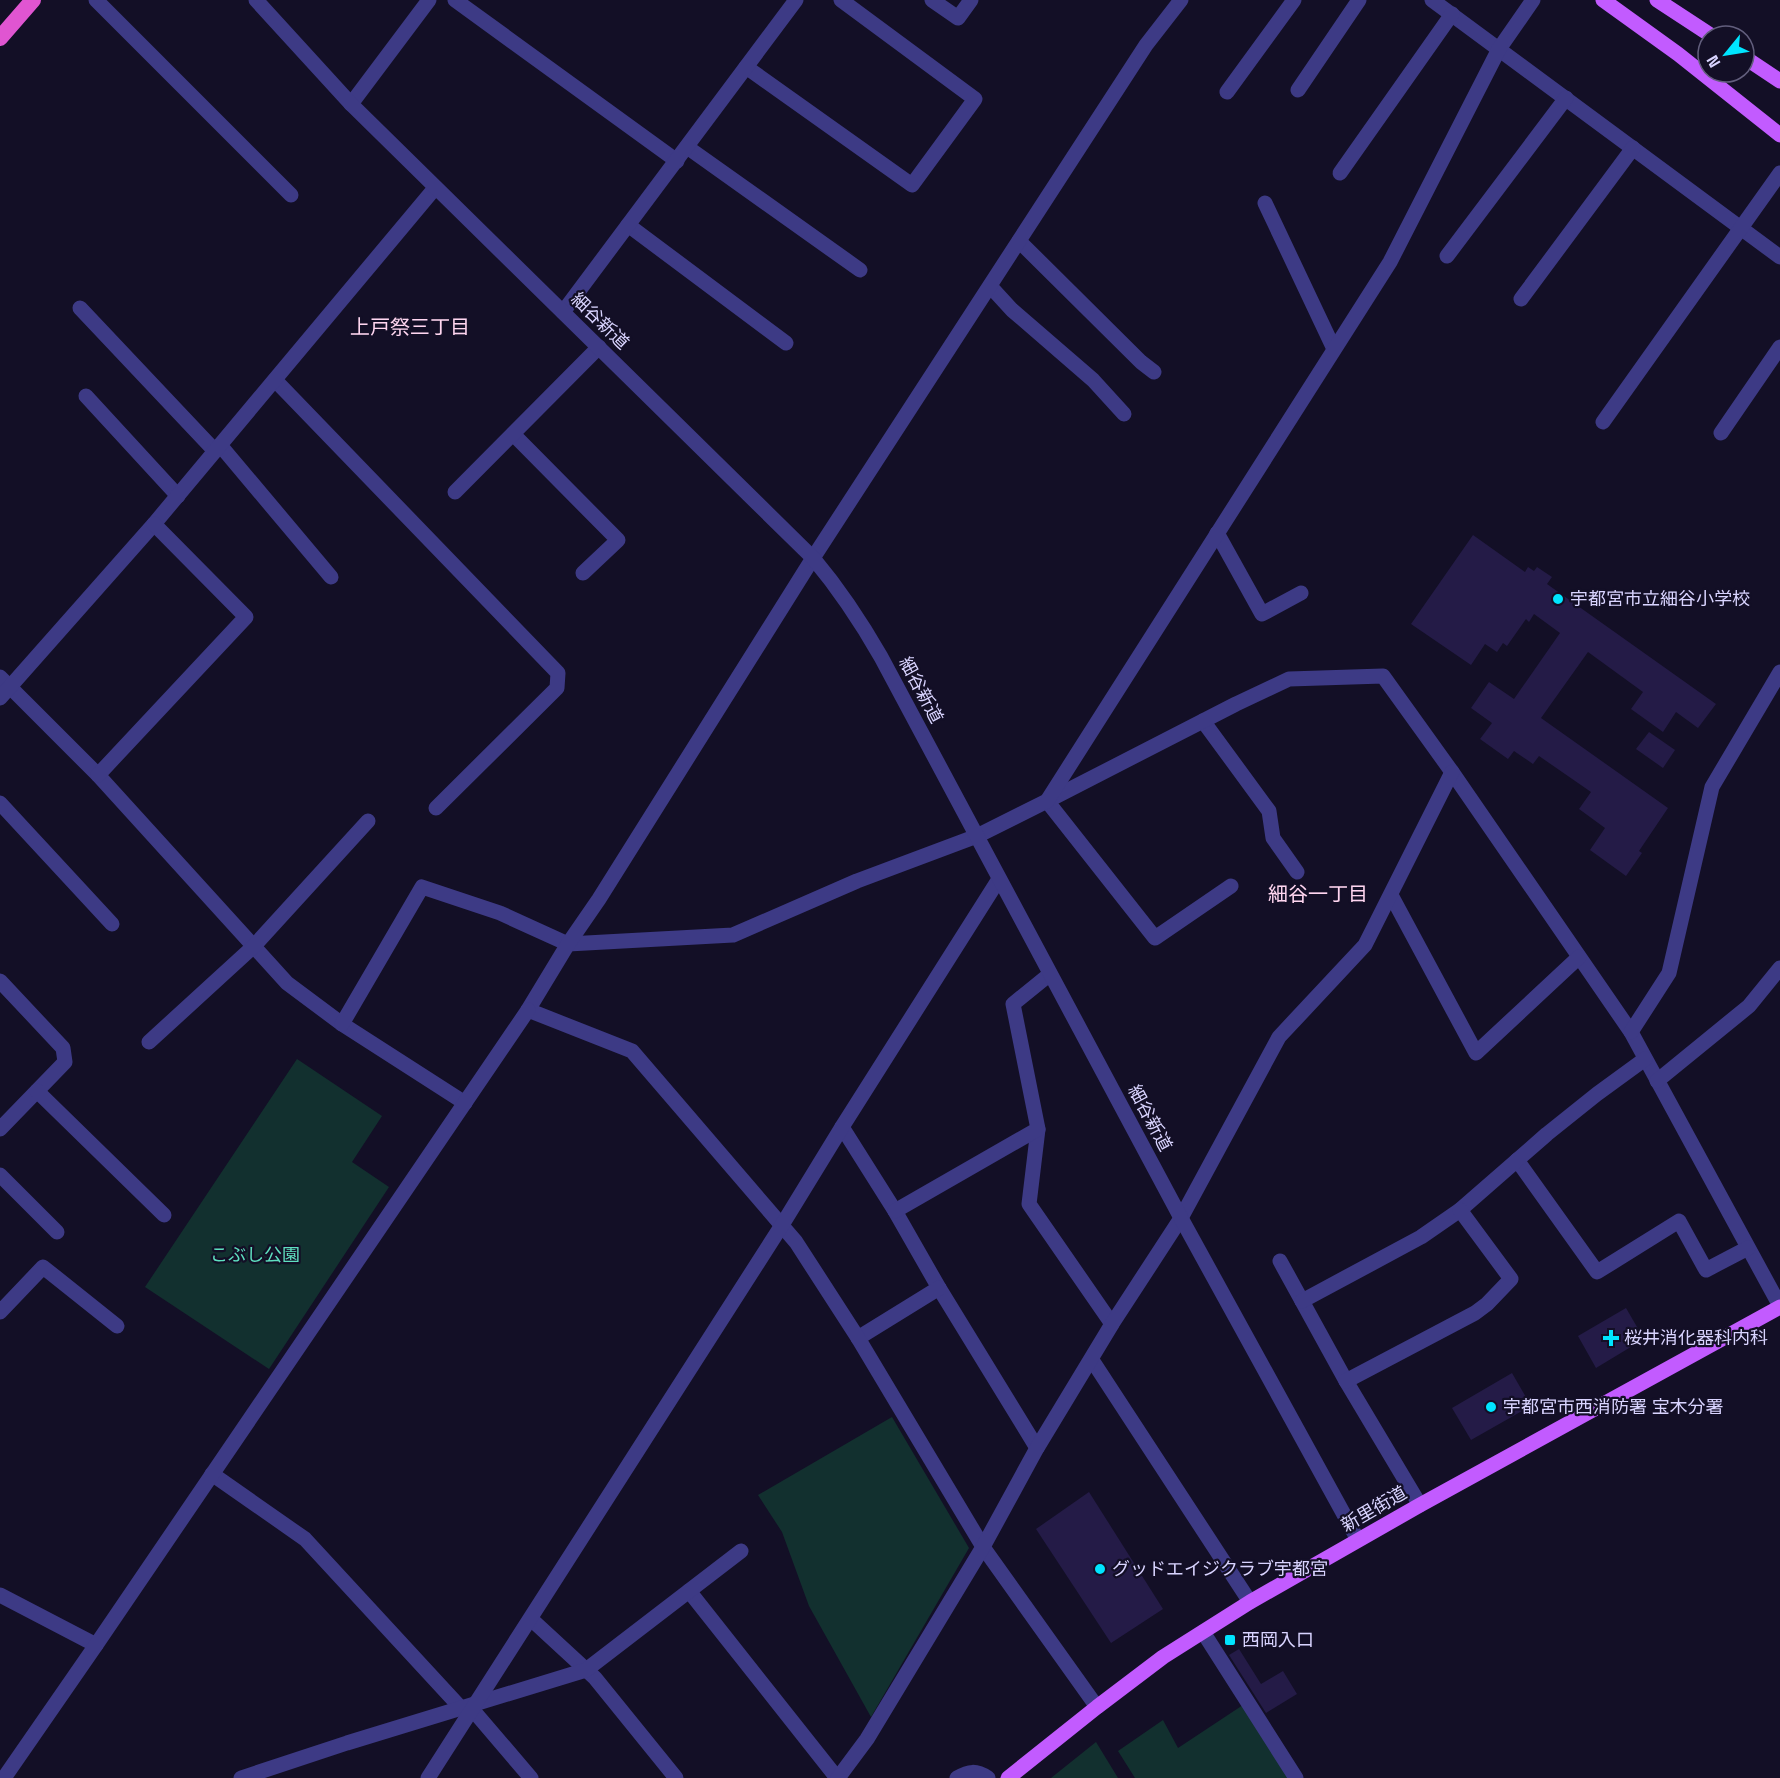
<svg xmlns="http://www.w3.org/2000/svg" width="1780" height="1778" viewBox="0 0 1780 1778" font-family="'Space Grotesk','Noto Sans JP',sans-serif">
<rect width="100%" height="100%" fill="#130f26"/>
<g fill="#12302f">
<path d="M297,1059L382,1116L352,1162L389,1187L269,1369L145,1287Z"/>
<path d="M892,1417L969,1548L871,1717L809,1606L782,1532L758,1495Z"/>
<path d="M1243,1705L1289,1778H1135L1118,1751L1163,1720L1178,1748Z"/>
<path d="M1096,1742L1118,1778H1051Z"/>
</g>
<g fill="#241b47">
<path d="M1473,535L1525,572L1528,567L1534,571L1537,567L1552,577L1547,584L1716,704L1698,728L1676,712L1663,732L1631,709L1643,692L1588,652L1541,718L1668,808L1639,851L1642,853L1626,876L1590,850L1605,828L1579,809L1591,792L1539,756L1533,764L1514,751L1508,759L1480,739L1492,723L1471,708L1489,682L1514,699L1560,633L1534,614L1529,622L1526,619L1507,646L1503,643L1497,652L1485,644L1471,665L1411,624Z"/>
<path d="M1649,732L1675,750L1663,768L1636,749Z"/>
<path d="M1626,1308L1644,1339L1596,1368L1578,1336Z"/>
<path d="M1512,1373L1531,1406L1471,1440L1452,1408Z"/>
<path d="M1089,1492L1163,1609L1111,1643L1036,1529Z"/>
<path d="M1239,1649L1261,1684L1283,1671L1297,1694L1266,1713L1229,1655Z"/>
</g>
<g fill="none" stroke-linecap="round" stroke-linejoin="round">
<g stroke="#3d3a85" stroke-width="15">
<path d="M96,0L291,195"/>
<path d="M455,0L677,161"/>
<path d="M932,0L958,18L971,0"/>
<path d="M1432,0L1780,257"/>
<path d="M746,67L912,185L975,99L841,0"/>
<path d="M1298,90L1359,0"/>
<path d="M1227,92L1294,0"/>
<path d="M351,104L429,0"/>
<path d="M687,147L860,270"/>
<path d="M1340,173L1452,14"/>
<path d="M1265,203L1334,349"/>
<path d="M628,225L786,343"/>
<path d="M1019,241L1141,362L1154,372"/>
<path d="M1447,256L1566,98"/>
<path d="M990,286L1012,310L1093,380L1124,414"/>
<path d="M1521,299L1633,148"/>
<path d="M80,308L215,451"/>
<path d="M563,312L796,0"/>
<path d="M275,380L558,673L557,688L436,808"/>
<path d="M86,396L178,496"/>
<path d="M1603,422L1780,173"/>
<path d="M1721,433L1780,347"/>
<path d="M513,434L618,540L583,573"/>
<path d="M220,445L331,577"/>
<path d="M455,492L599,347"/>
<path d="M1217,533L1262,614L1301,593"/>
<path d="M0,677L98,775L287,983L342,1024L465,1103"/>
<path d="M0,698L154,524L435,188"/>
<path d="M1203,721L1269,811L1273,838L1297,872"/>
<path d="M98,775L246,617L154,524"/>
<path d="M0,803L112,924"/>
<path d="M1231,886L1155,938L1047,801L1236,704L1289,679L1383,676L1452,772L1631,1032L1780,1306"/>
<path d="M1391,895L1476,1053L1579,957"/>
<path d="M0,981L63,1048L65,1062L0,1129"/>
<path d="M342,1024L422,887L500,913L568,944L733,935L857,881L977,836L1047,801L1390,262L1499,49L1533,0"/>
<path d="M1631,1032L1669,973L1712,787L1780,672"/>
<path d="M149,1042L254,946L368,821"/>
<path d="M1657,1081L1749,1006L1780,968"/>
<path d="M37,1091L164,1215"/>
<path d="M842,1127L895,1211L939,1288L1037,1448"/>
<path d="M1038,1129L1029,1204L1112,1324"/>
<path d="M1517,1160L1597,1272L1679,1221L1706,1270L1748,1248"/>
<path d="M0,1175L57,1232"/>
<path d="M895,1211L1038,1129L1013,1004L1050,974"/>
<path d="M1280,1261L1346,1381L1420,1505"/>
<path d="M1302,1301L1421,1237L1460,1210L1547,1134L1597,1094L1645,1059"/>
<path d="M0,1312L43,1267L117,1326"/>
<path d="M858,1338L939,1288"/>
<path d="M1092,1360L1250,1602"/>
<path d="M1346,1381L1475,1313L1487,1304L1511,1279L1460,1210"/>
<path d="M212,1474L305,1539L460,1707"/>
<path d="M689,1591L837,1778"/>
<path d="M0,1595L96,1645"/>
<path d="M531,1619L595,1678L676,1778"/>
<path d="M1203,1632L1296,1778"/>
<path d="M1097,1707L983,1547L858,1338L796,1242L632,1051L528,1010L568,944L599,899L813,558L1146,45L1181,0"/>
<path d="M472,1709L531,1778"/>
<path d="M241,1778L347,1743L586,1670L741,1551"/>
<path d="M428,1778L782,1225L842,1127L999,879"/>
<path d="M838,1778L867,1739L983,1547L1037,1448L1112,1324L1181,1218L1279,1037L1365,945L1452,772"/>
</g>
<g stroke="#3d3a85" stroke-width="15">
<path d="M256,0L351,104L813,558C839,589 861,622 881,657L1181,1218L1358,1540"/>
<path d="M4,1778L96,1645L528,1010"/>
<path d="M957,1778C969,1771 976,1770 988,1778"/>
</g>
<g stroke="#c25bff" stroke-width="15">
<path d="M1603,0L1678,54L1780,135"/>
<path d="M1657,0L1712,36"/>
<path d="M1744,57L1780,81"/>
<path d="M1008,1778L1097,1707L1163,1657L1250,1602L1420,1505L1780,1307"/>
</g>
<path stroke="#e055d1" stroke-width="16" d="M0,38L33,0"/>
</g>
<g fill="#00e5ff" stroke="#130f26" stroke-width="2">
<circle cx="1558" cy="599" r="6"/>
<path d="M1608 1329h6v6h6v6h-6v6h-6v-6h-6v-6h6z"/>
<circle cx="1491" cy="1407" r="6"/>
<circle cx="1100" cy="1569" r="6"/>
<rect x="1224" y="1634" width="12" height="12" rx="3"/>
</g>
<g text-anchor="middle" stroke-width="4.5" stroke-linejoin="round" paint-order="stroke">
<g font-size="18" fill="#d9d4ff" stroke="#130f26">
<text transform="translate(600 321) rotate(44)" y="6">細谷新道</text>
<text transform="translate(921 690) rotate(62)" y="6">細谷新道</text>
<text transform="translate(1150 1118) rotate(62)" y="6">細谷新道</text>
<text transform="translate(1374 1509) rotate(-30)" y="6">新里街道</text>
</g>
<g font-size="18" fill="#d9d4ff" stroke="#130f26" text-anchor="start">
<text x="1570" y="605">宇都宮市立細谷小学校</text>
<text x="1624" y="1344">桜井消化器科内科</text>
<text x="1503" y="1413">宇都宮市西消防署 宝木分署</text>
<text x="1112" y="1575">グッドエイジクラブ宇都宮</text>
<text x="1242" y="1646">西岡入口</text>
</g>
<g font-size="18" fill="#5fe0c0" stroke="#130f26">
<text x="255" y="1261">こぶし公園</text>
</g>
<g font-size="20" fill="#ffd6f0" stroke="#130f26">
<text x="410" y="334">上戸祭三丁目</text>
<text x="1318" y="901">細谷一丁目</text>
</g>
</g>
<g transform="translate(1726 54) rotate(240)"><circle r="28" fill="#130f26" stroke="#625e7d" stroke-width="1.5"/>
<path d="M0-4.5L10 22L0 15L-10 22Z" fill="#00e5ff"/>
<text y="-9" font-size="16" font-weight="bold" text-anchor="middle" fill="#d9d4ff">N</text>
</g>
</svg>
